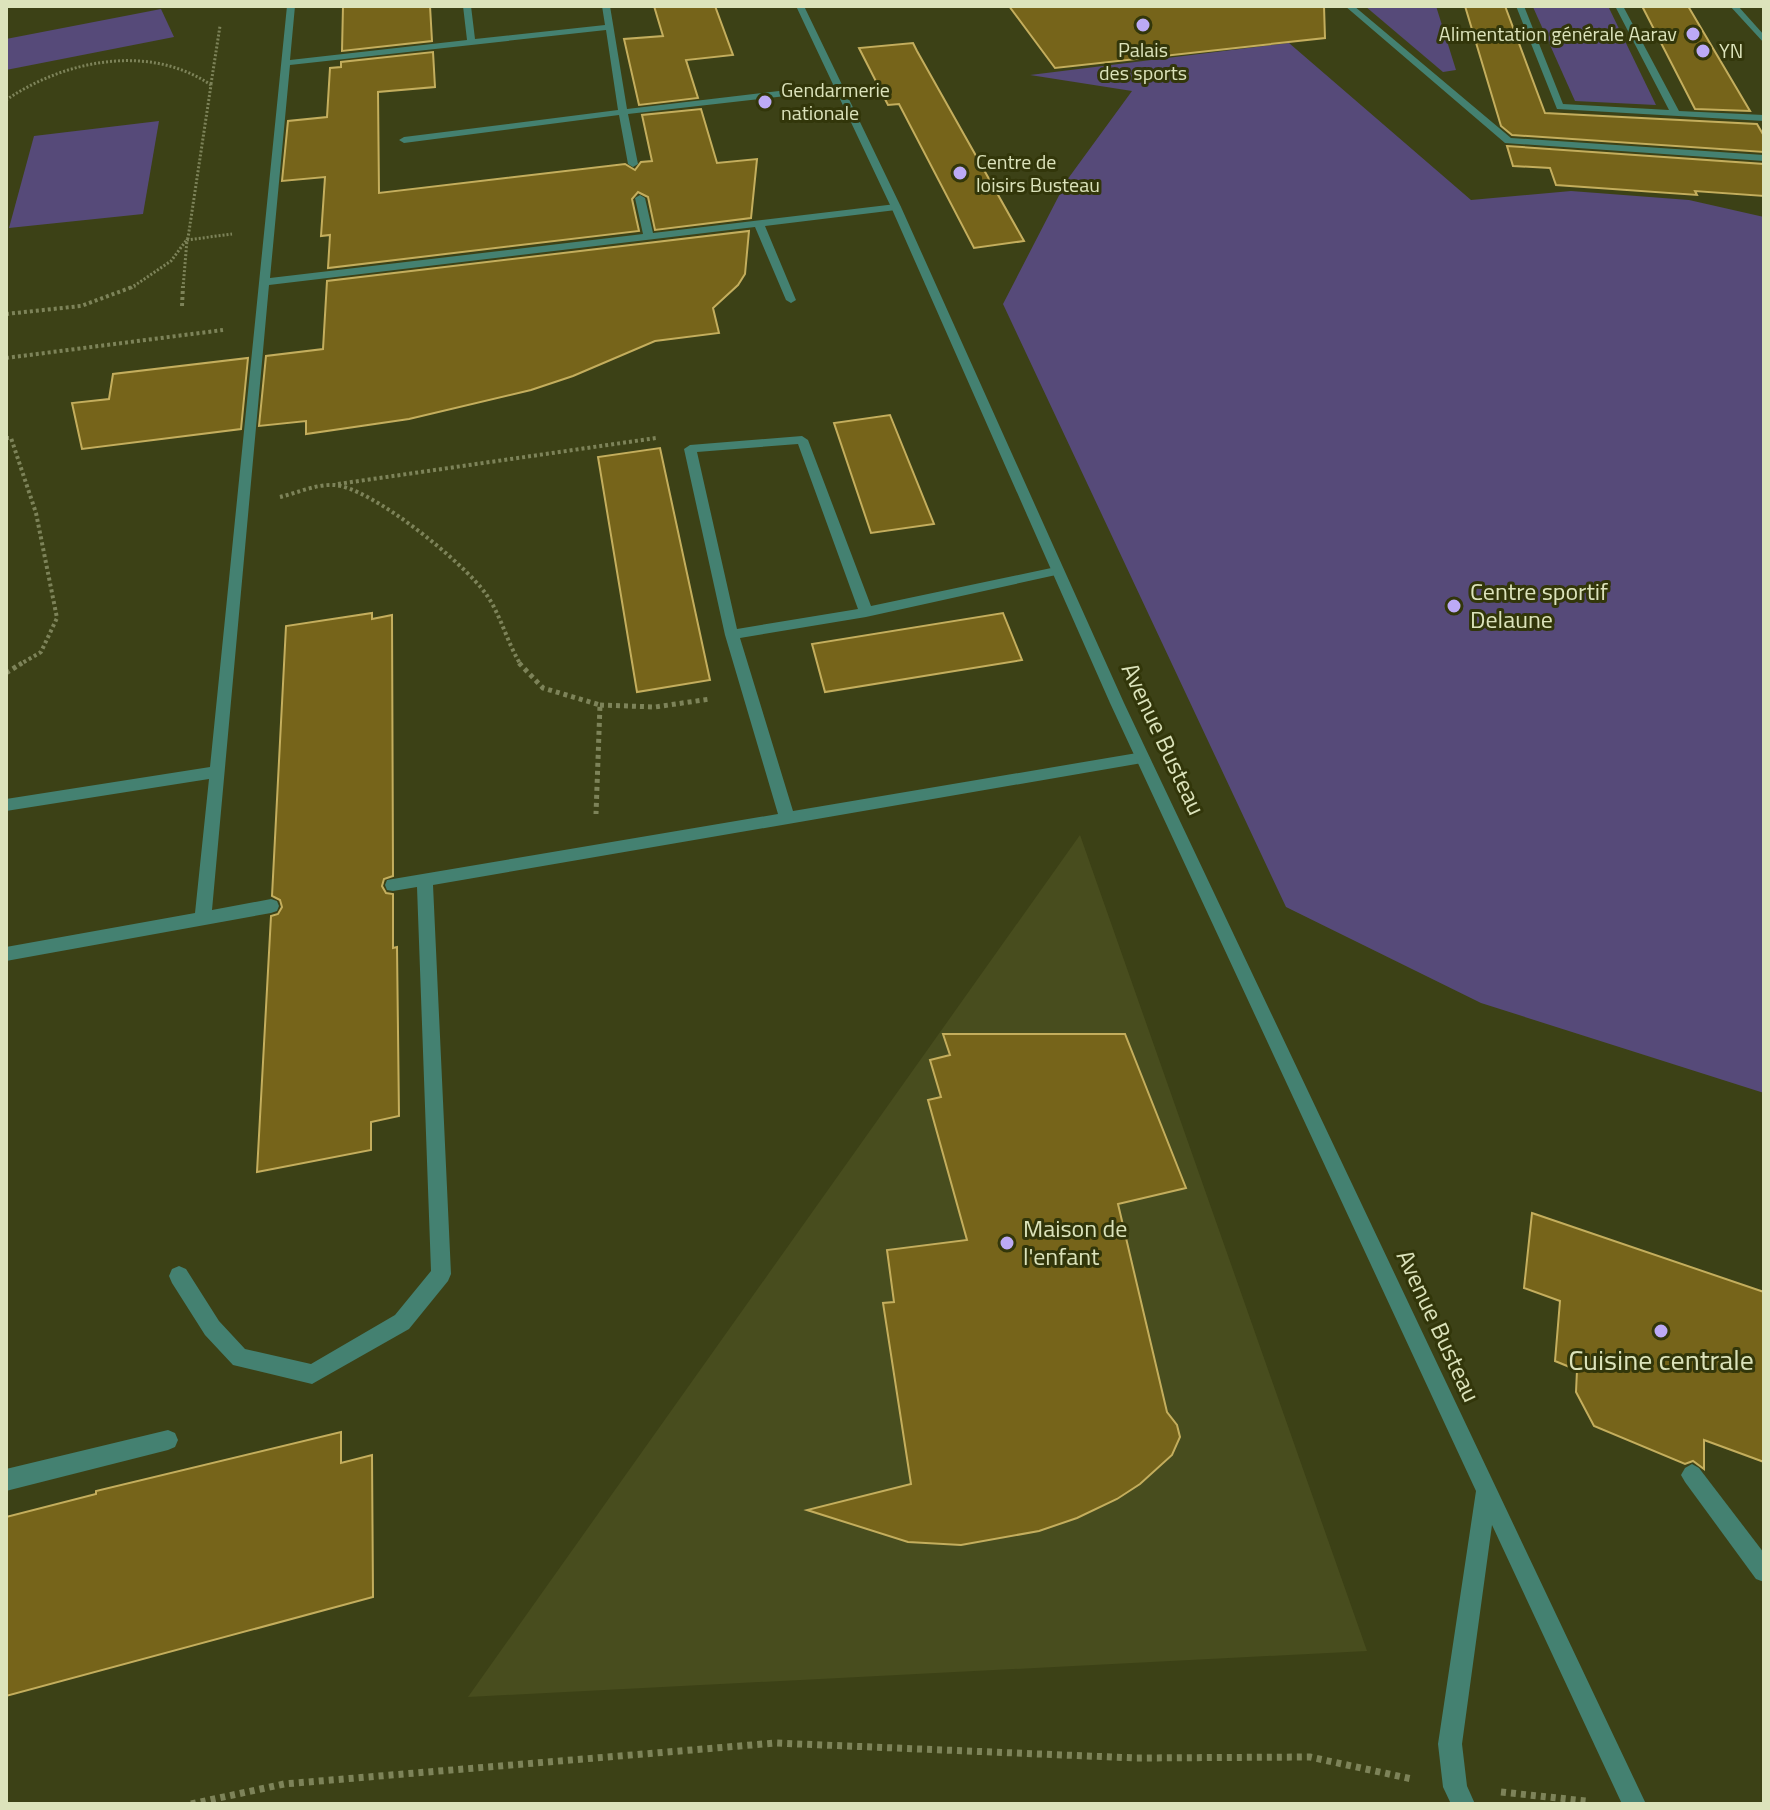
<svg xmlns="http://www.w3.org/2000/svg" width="1770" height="1810" viewBox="0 0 1770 1810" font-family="'Titillium Web',sans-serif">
<rect width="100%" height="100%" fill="#3c4116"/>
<path fill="#484d1e" d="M1080,835L1367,1651L468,1697Z"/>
<g fill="#564a79">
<path d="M1365,6H1436L1456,70L1443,72Z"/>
<path d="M1537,6H1608L1656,105L1575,101L1533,7Z"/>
<path d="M161,9L174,37L6,70V39Z"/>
<path d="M1289,43L1471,200L1571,191L1689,200L1764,217V1093L1481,1003L1286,907L1003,304L1067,180L1132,91L1030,75Z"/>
<path d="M159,121L143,214L9,228L34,136Z"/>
</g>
<g fill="#76641a" stroke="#c4ae5d" stroke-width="2">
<path d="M343,6H430L432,41L342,51Z"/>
<path d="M654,6H715L733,55L686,60L698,98L639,105L624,39L663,36Z"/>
<path d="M1009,6H1324L1325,38L1055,68Z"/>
<path d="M1465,6H1505L1545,113L1757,124L1764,136V152L1512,135L1501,126Z"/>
<path d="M1642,6H1688L1750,111L1695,109Z"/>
<path d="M913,43L917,51L1024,241L974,248L899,104L888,105L859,48Z"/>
<path d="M433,52L435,87L378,92L379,193L625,164L635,170L641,162L652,161L642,115L701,109L717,163L757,159L751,218L655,230L648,197L638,192L632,199L639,231L328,268L330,235L321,236L325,177L282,181L288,121L327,117L330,68L341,67V62Z"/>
<path d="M1507,146L1764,164V196L1695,191L1697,195L1556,185L1550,168L1513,166Z"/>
<path d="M749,231L745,274L738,285L713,308L719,333L655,341L573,376L531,390L409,419L306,434V421L259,426L266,356L323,349L327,281Z"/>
<path d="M248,358L241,429L82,449L72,403L109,399L113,374Z"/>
<path d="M890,415L934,524L871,533L834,423Z"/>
<path d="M660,448L710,680L637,692L598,457Z"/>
<path d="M372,613V619L392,615L393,876L384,879L382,886L386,893L393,894V948L397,947L399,1116L371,1122V1150L257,1172L271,916L278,914L282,907L280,900L272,896L286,626Z"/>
<path d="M1003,613L1022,660L825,692L812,644Z"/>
<path d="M943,1034H1125L1186,1188L1118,1204L1167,1412L1177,1425L1180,1437L1172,1455L1140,1484L1117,1499L1077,1518L1039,1531L961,1545L908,1542L807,1510L911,1484L883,1303L894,1302L887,1250L967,1240L928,1100L941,1097L930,1060L950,1055Z"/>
<path d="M1532,1213L1764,1292V1462L1704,1440V1469L1693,1461L1685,1464L1594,1426L1576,1392L1577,1370L1555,1361L1560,1301L1524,1288Z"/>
<path d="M341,1432V1463L372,1455L373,1597L6,1696V1517L96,1494V1491Z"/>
</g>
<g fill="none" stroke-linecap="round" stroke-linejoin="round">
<g stroke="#7d8359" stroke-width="3" stroke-dasharray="2 2" stroke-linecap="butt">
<path d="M211,84L220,26"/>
<path d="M6,100C65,60 149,43 211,85L188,238L171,261L131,288"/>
<path d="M183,288L187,240L232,234"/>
</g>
<g stroke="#7d8359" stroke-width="4" stroke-dasharray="3 3" stroke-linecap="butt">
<path d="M182,306L183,286"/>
<path d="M6,314L81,306L135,286"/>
<path d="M6,358L223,330"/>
<path d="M6,438H11L36,513L57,618L41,652L19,665"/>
<path d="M338,484L656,438"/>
<path d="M280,497C297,493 316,484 334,485C371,487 464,563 486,594C501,615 507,643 521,665"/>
</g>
<g stroke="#7d8359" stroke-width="5" stroke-dasharray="4 4" stroke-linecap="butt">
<path d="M519,663L543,688L600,705L596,814"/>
<path d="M6,673L22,663"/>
<path d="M600,705L655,707L710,699"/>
</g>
<g stroke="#7d8359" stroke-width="7" stroke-dasharray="5 5" stroke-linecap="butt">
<path d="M1501,1792L1586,1801"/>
<path d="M191,1804L284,1784L775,1743L1136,1758L1310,1757L1412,1779"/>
</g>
<g fill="#448171" fill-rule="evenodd">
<path d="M287,6H295L290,60L467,40L463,6H471L475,39L605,25L602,6H610L627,109L838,84L842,87L838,90L628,114L638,164L633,167L628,164L619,115L404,143L399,140L404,137L618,110L606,30L290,65L270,278L643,234L635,198L640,195L645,198L653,233L896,204L901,207L896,210L765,226L796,300L791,303L786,300L755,227L269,285L212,910L271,899L277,901L279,906L277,911L271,913L6,961V947L195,913L209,779L6,811V799L210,767Z"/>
<path d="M1345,6H1354L1511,138L1764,155V161L1505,143Z"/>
<path d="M1516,6H1524L1563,104L1669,110L1615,6H1623L1679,111L1764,115V121L1557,109Z"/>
<path d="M802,436L808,440L871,606L1056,567L1063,571L1056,575L866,617L740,638L793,811L1143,752L1150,758L1148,762L433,885L451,1274L448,1281L409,1329L312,1384L233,1365L205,1335L172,1283L169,1276L172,1269L179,1266L186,1269L219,1321L245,1349L311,1364L395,1315L431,1271L417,887L393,891L387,890L385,885L387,880L778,814L725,635L684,449L690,445ZM798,444L858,609L737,629L697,452Z"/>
<path d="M168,1430L175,1433L178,1440L175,1447L168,1450L6,1491V1469Z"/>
<path d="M1692,1464L1699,1468L1764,1553V1582L1756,1579L1685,1482L1681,1475L1685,1468Z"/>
</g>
<g fill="#448171" fill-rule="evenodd">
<path d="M796,6H804L901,207L1124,703L1646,1804H1622L1492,1525L1462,1744L1467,1786L1475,1804H1451L1443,1787L1438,1744L1476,1491L1110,703L891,207Z"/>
<path d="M1730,6H1738L1764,35V43Z"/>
</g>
</g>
<g fill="#bcaaf6" stroke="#32360a" stroke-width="3">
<circle cx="1143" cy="25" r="8"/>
<circle cx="1693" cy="34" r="8"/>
<circle cx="1703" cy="51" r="8"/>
<circle cx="765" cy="102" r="8"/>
<circle cx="960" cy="173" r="8"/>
<circle cx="1454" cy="606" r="8"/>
<circle cx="1007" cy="1243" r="8"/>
<circle cx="1661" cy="1331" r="8"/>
</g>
<g text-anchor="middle" stroke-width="6" stroke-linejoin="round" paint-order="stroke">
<g font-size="20" fill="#dce3bb" stroke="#32360a" text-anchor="start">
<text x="1677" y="41" text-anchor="end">Alimentation générale Aarav</text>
<text x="1143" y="57" text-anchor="middle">Palais<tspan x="1143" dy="23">des sports</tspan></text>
<text x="1719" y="58">YN</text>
<text x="781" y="97">Gendarmerie<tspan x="781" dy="23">nationale</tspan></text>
<text x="976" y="169">Centre de<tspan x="976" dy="23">loisirs Busteau</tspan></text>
</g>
<g font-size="24" fill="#dce3bb" stroke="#32360a" text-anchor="start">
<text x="1470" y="600">Centre sportif<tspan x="1470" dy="28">Delaune</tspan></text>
<text x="1023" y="1237">Maison de<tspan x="1023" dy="28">l'enfant</tspan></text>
</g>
<g font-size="24" fill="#dce3bb" stroke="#32360a">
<text transform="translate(1163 739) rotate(65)" y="8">Avenue Busteau</text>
<text transform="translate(1438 1326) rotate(65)" y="8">Avenue Busteau</text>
</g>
<g font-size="28" fill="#dce3bb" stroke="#32360a">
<text x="1661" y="1370">Cuisine centrale</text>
</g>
</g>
<rect width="1770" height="1810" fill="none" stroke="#dce3bb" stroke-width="16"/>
</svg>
